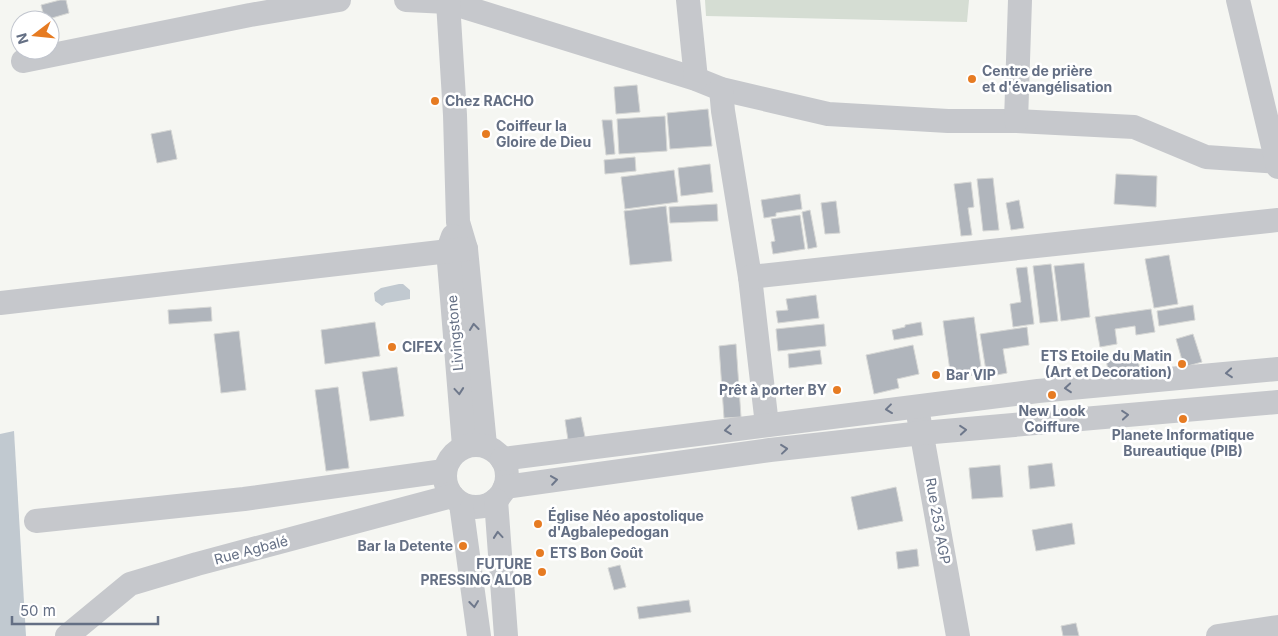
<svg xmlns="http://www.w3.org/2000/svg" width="1278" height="636" viewBox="0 0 1278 636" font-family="Inter,sans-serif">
<rect width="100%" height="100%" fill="#f5f6f2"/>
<path fill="#d5ddd3" d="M705,0H969L967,22L706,16Z"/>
<g fill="#c1c9d0">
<path d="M399,284H403L410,290V299L386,303L382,306L375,301L374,293L381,288Z"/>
<path d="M14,431L26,636H0V434Z"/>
</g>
<g fill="#b0b5bc" stroke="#d6d7d5">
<path d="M60,0H66L69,13L45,20L41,5Z"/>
<path d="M637,85L640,112L616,114L614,87Z"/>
<path d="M708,109L712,146L670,149L667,113Z"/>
<path d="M665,116L667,151L619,154L617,119Z"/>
<path d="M602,120H612L615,154L606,155Z"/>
<path d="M171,130L177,159L157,163L151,134Z"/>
<path d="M635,157L636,171L605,174L604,160Z"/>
<path d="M710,164L713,192L681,196L678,168Z"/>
<path d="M674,170L678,202L625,209L621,177Z"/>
<path d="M1116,174L1157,176L1156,207L1114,204Z"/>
<path d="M993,178L999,230L983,231L977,179Z"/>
<path d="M971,182L974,207L968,208L972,235L961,236L954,184Z"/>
<path d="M800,194L802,209L776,213V216L764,218L761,200Z"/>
<path d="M1019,200L1024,228L1011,230L1006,203Z"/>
<path d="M836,201L840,233L825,234L821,203Z"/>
<path d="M717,204L718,221L670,223L669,207Z"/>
<path d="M666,206L672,261L630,265L624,211Z"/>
<path d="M810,210L817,247L808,249L802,212Z"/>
<path d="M800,215L805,249L773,254L771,242L775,241L771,219Z"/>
<path d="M1169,255L1178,304L1154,308L1145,259Z"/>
<path d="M1084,263L1090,317L1061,321L1054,266Z"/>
<path d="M1051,264L1058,321L1040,323L1033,266Z"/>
<path d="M1027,267L1034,324L1013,327L1010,304L1021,302L1016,268Z"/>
<path d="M816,295L819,318L778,323L776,311L788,310L786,299Z"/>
<path d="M1193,305L1195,320L1159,326L1157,311Z"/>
<path d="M211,307L212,321L169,324L168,310Z"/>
<path d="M1151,309L1155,332L1136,335L1135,326L1115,329L1117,344L1100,347L1095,317Z"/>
<path d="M974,317L982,374L951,378L943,321Z"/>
<path d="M375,322L380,356L325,364L321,330Z"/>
<path d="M921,322L923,335L894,340L892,330L905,327V325Z"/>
<path d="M824,324L826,346L778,351L776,329Z"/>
<path d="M1027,327L1029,345L1003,349L1007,373L987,377L980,334Z"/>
<path d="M239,331L246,390L221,393L214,334Z"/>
<path d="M1193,334L1202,362L1184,367L1176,339Z"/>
<path d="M736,344L741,417L724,418L719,346Z"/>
<path d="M913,345L919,374L897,379L899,388L874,394L866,355Z"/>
<path d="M820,350L822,364L789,368L788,354Z"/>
<path d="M1137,353L1140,371L1109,377L1106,359Z"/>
<path d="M397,367L404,416L370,421L362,372Z"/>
<path d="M338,387L349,468L326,471L315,390Z"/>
<path d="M581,417L585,437L568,440L565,420Z"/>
<path d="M1052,463L1055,486L1030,489L1028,466Z"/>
<path d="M1000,465L1003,497L972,499L969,468Z"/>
<path d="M896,487L903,521L858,530L851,497Z"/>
<path d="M1072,523L1075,544L1036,551L1032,530Z"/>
<path d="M917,549L919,566L898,569L896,552Z"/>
<path d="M620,565L626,587L614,590L608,568Z"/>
<path d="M689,600L691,612L639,619L637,607Z"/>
<path d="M1076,623L1079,636H1063L1061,626Z"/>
</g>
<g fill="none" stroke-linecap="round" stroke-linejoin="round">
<g stroke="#c6c8cc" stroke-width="24">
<path d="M406,0L448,2L696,79L721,89L828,114L948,121H1016L1134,127L1206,157L1278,162"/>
<path d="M449,0L448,2L455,115L458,222L466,249L485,445"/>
<path d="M688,0L696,79"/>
<path d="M1238,0L1278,167"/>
<path d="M23,61L250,15L339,0"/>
<path d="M721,89L723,111L750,277L767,425"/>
<path d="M1016,121L1020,0"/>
<path d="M453,236L448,250L464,446"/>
<path d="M750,277L1278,220"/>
<path d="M0,303L466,249"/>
<path d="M919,419L958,636"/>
<circle cx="476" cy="476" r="31"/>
<path d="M502,459L1038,391L1278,369"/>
<path d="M505,487L770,450L922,433L1278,402"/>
<path d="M496,500L506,636"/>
<path d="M461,504L479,636"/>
<path d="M36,521L244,499L444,471"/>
<path d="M67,636L130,584L197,564L452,496"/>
<path d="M1218,636L1278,627"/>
</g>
</g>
<defs><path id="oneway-chevron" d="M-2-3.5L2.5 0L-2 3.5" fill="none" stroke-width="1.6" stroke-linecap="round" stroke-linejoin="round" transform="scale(1.25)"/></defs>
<g stroke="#6e788b">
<use href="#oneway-chevron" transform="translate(474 327) rotate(-96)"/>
<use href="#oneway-chevron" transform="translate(1229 373) rotate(175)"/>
<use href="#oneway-chevron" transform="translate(1068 388) rotate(175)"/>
<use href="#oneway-chevron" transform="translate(459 391) rotate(85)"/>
<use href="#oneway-chevron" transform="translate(889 409) rotate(173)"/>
<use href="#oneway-chevron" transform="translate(1125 415) rotate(-5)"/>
<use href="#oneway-chevron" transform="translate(728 430) rotate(173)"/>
<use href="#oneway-chevron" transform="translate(963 430) rotate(-5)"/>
<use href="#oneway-chevron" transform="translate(784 449) rotate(-6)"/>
<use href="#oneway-chevron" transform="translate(554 480) rotate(-8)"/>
<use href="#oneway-chevron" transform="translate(498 535) rotate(-95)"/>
<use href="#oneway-chevron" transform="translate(474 604) rotate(83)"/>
</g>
<g fill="#e67b22" stroke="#fff" stroke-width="2">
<circle cx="972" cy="79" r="5"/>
<circle cx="435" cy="101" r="5"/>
<circle cx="486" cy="134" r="5"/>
<circle cx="392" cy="347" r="5"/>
<circle cx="1182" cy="364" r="5"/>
<circle cx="936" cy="375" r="5"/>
<circle cx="837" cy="390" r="5"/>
<circle cx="1052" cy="395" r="5"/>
<circle cx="1183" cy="419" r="5"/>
<circle cx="538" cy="524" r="5"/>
<circle cx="463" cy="546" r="5"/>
<circle cx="540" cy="553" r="5"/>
<circle cx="542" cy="572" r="5"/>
</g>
<g text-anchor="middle" stroke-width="5" stroke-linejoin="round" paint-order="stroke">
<g font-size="14" font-weight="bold" fill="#646f84" stroke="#fff" text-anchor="start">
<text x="982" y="76">Centre de prière<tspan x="982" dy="16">et d'évangélisation</tspan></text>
<text x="445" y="106">Chez RACHO</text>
<text x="496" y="131">Coiffeur la<tspan x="496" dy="16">Gloire de Dieu</tspan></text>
<text x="402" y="352">CIFEX</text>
<text x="1172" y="361" text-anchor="end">ETS Etoile du Matin<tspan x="1172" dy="16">(Art et Decoration)</tspan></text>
<text x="946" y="380">Bar VIP</text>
<text x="827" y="395" text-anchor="end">Prêt à porter BY</text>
<text x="1052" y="416" text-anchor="middle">New Look<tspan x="1052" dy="16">Coiffure</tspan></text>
<text x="1183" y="440" text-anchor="middle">Planete Informatique<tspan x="1183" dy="16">Bureautique (PIB)</tspan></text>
<text x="548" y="521">Église Néo apostolique<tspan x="548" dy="16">d'Agbalepedogan</tspan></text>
<text x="453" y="551" text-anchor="end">Bar la Detente</text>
<text x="550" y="558">ETS Bon Goût</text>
<text x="532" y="569" text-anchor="end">FUTURE<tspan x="532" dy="16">PRESSING ALOB</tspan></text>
</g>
<g font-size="14" fill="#646f84" stroke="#fff">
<text transform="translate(455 333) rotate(-95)" y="5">Livingstone</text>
<text transform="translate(938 521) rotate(80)" y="5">Rue 253 AGP</text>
<text transform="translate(251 550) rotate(-15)" y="5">Rue Agbalé</text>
</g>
</g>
<g transform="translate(35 35) rotate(254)"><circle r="24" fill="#ffffff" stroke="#c1c5ce"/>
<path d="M0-4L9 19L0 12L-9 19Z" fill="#e67b22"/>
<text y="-8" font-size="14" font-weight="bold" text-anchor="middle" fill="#646f84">N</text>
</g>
<path d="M12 616v8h146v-8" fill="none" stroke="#646f84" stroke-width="2.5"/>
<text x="20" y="616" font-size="15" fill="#646f84" stroke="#ffffff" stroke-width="4" paint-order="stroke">50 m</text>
</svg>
